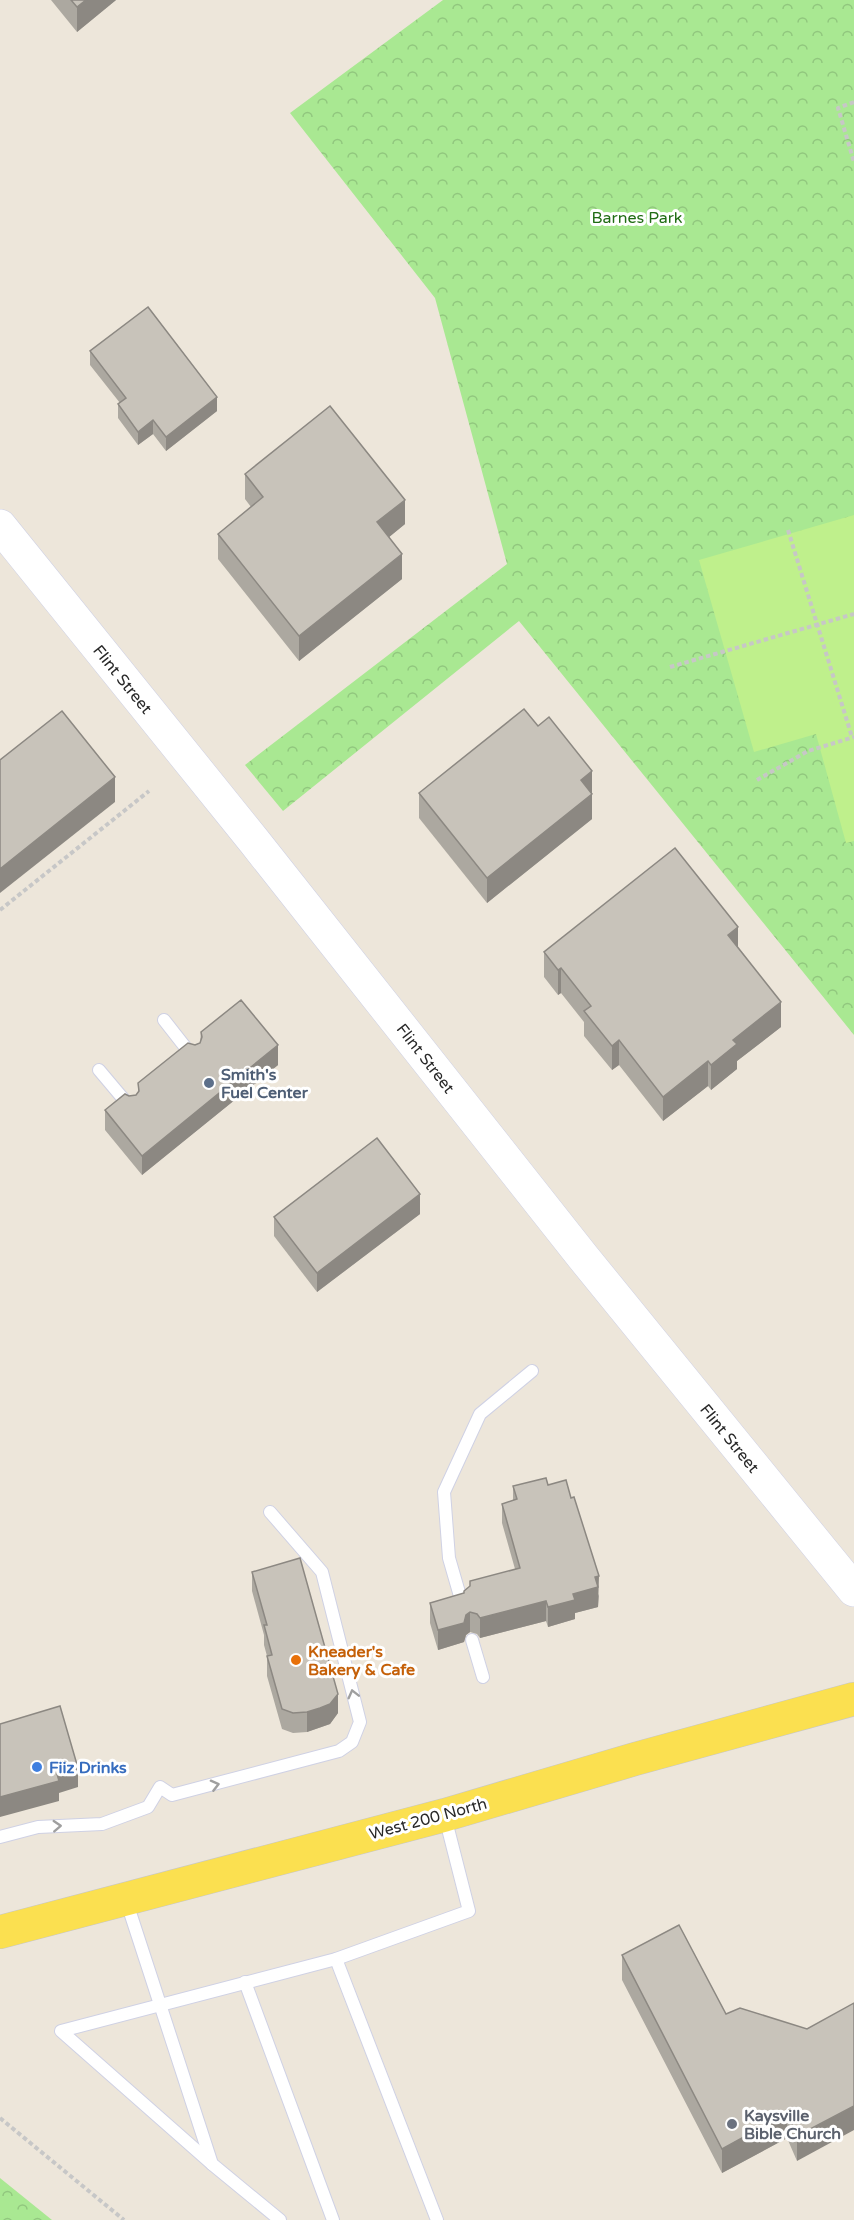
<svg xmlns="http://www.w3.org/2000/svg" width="854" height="2220" viewBox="0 0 854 2220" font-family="'Varela Round',sans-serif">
<defs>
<pattern id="forest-crowns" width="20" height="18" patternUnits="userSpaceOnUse" patternTransform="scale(1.5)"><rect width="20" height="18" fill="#a9e892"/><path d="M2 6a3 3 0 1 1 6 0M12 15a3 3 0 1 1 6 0" fill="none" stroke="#91c77e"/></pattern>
</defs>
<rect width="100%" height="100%" fill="#ede6da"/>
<g fill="url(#forest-crowns)">
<path d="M443,0H854V1035L519,621L283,811L245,765L507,564L435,298L290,113Z"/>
<path d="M0,2178L52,2220H0Z"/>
</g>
<path fill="#bff08c" d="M854,515V841L846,843L816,734L754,752L699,560Z"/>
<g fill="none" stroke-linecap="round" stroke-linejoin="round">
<g stroke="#cfd1e4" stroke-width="14">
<g id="lane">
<path d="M164,1020L193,1057"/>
<path d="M99,1070L131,1108"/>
<path d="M462,1603L449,1558L444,1492L480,1414L532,1371"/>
<path d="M472,1640L483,1677"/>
<path d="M0,1837L38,1827L102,1824L148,1807L160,1787L172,1795L339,1751L352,1742L360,1722L322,1572L270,1512"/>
<path d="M126,1900L212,2164L280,2220"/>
<path d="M245,1982L333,2220"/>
<path d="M212,2164L61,2031L336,1959"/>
<path d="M437,2220L336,1959L469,1911L445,1817"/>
</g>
</g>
<g stroke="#cfd1e4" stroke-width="34">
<path id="secondary" d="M0,526L254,841L583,1257L854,1590"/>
</g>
<g stroke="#c7c7c7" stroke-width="34">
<path id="primary" d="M0,1932L445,1815L635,1759L854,1699"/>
</g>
<g stroke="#c7c7c7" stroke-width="4" stroke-dasharray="4.5 3" stroke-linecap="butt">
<path d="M854,102L838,108L854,162"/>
<path d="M788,530L852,737"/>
<path d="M670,667L854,614"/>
<path d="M757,780L808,751L854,737"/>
<path d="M0,910L149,791"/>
<path d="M0,2118L124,2220"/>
</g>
<use href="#lane" stroke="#fff" stroke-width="12"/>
<use href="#secondary" stroke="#fff" stroke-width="33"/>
<use href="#primary" stroke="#fbe050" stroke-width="33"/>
</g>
<g fill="#aca8a0">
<path d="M51,0H116L77,32Z"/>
<path d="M90,351L217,411L166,451L153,434L138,445L118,418V404L120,403L90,365Z"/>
<path d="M245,474L405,524L389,537L402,579L299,661L218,559V534L251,507L245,499Z"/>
<path d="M538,726L592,771V819L487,903L419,818V793Z"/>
<path d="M738,948L781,1027L737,1061V1069L711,1090L708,1086L663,1121L619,1065L612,1070L584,1036V1022L561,993L558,995L544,977V952Z"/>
<path d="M201,1032L278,1065L142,1175L105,1130V1110L129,1096L136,1095L138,1092V1083L195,1045L200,1043Z"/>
<path d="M420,1214L317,1292L274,1236V1217Z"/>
<path d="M548,1485L599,1596L598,1607L575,1613V1619L548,1627L546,1621L480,1638L477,1634L470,1632L466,1635L464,1642L438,1650L430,1623V1603L464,1593L515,1569L502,1523V1504L513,1501V1486Z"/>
<path d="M252,1572L338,1713L330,1724L307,1732L293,1733L282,1729L267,1676V1656L264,1645V1635L252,1591Z"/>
<path d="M622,1955L726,2014L807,2029L797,2161L787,2138L722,2173L622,1980Z"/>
</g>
<g fill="#8c8882">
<path d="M86,0H116L77,32V7Z"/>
<path d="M217,397V411L166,451V437Z"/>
<path d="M153,420V434L138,445V432Z"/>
<path d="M405,500V524L377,547V522Z"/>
<path d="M402,554V579L299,661V636Z"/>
<path d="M592,771V819L487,903V878L581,780Z"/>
<path d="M115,777V802L0,893V869Z"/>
<path d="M738,927V952L728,935Z"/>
<path d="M561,968V993L558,995V970Z"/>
<path d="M781,1002V1027L737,1061V1069L711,1090V1065L733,1040Z"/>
<path d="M619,1040V1065L612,1070V1046Z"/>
<path d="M278,1045V1065L142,1175V1156Z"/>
<path d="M708,1061V1086L663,1121V1097Z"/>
<path d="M420,1194V1214L317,1292V1273Z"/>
<path d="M599,1576L598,1607L575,1613V1619L548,1627V1607L573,1594L595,1577Z"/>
<path d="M546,1601V1621L480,1638V1618Z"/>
<path d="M470,1612V1632L466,1635L464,1642L438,1650V1630Z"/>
<path d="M338,1694V1713L330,1724L307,1732V1712Z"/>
<path d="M78,1768V1787L59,1793V1801L0,1817V1797L57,1774Z"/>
<path d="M854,2106V2130L797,2161V2136Z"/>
<path d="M787,2113V2138L722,2173V2149Z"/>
</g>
<g fill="#c8c3ba" stroke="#8c8882" stroke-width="1.5">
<path d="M71,0H86L77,7Z"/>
<path d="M148,307L217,397L166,437L153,420L138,432L118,404L126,398L90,351Z"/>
<path d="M330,406L405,500L377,522L402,554L299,636L218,534L263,497L245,474Z"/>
<path d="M524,709L538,726L549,717L592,771L581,780L592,794L487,878L419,793Z"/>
<path d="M62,711L115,777L0,869V760Z"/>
<path d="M675,848L738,927L728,935L781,1002L733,1040L737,1044L711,1065L708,1061L663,1097L619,1040L612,1046L584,1011L591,1006L561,968L558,970L544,952Z"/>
<path d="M241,1000L278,1045L142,1156L105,1110L125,1094L129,1096L136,1095L139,1091L138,1083L188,1043L195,1045L200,1043L202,1037L201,1032Z"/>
<path d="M377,1138L420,1194L317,1273L274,1217Z"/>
<path d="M546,1478L548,1485L566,1480L571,1498L574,1497L599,1576L595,1577L598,1587L573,1594L575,1600L548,1607L546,1601L480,1618L477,1614L470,1612L466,1615L464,1623L438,1630L430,1603L464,1593V1591L470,1586V1581L520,1568L502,1504L517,1499L513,1486Z"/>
<path d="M300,1558L338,1694L330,1704L320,1708L307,1712L293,1713L282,1709L267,1656L272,1655L264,1625H267L252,1572Z"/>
<path d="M60,1706L78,1768L57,1774L59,1781L0,1797V1724Z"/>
<path d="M679,1925L726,2014L740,2008L807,2029L854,2003V2106L797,2136L787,2113L722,2149L622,1955Z"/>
</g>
<defs><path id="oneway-chevron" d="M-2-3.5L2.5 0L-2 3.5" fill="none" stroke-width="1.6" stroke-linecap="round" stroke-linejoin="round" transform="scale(1.5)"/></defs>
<g stroke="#9f9f9f">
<use href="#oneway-chevron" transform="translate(353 1694) rotate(-104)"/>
<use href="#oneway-chevron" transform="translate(215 1785) rotate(-14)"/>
<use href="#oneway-chevron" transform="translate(57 1826) rotate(-3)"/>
</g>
<circle fill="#5c6f8a" stroke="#fff" stroke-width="2" cx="209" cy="1083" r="6"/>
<circle fill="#e8710a" stroke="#fff" stroke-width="2" cx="296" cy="1660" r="6"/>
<circle fill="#3f7fe0" stroke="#fff" stroke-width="2" cx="37" cy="1767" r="6"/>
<circle fill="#6b7280" stroke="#fff" stroke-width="2" cx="732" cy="2124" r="6"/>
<g text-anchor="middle" stroke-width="6" stroke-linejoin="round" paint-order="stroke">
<g font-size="16" fill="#206c14" stroke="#fff">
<text x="637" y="223">Barnes Park</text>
</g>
<g font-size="16" fill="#292929" stroke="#fff">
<text transform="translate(123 679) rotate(51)" y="6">Flint Street</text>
<text transform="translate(426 1058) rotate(52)" y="6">Flint Street</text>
<text transform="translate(730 1438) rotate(51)" y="6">Flint Street</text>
<text transform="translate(428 1818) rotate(-15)" y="6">West 200 North</text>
</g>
<g font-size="16" font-weight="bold" fill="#4e5e75" stroke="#fff" text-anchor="start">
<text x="221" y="1080">Smith's<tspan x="221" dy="18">Fuel Center</tspan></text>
</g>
<g font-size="16" font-weight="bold" fill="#c56008" stroke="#fff" text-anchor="start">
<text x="308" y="1657">Kneader's<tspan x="308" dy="18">Bakery &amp; Cafe</tspan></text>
</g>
<g font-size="16" font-weight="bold" fill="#366cbe" stroke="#fff" text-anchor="start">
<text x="49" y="1773">Fiiz Drinks</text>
</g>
<g font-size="16" font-weight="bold" fill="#5b616d" stroke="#fff" text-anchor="start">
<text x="744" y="2121">Kaysville<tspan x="744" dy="18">Bible Church</tspan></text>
</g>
</g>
</svg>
